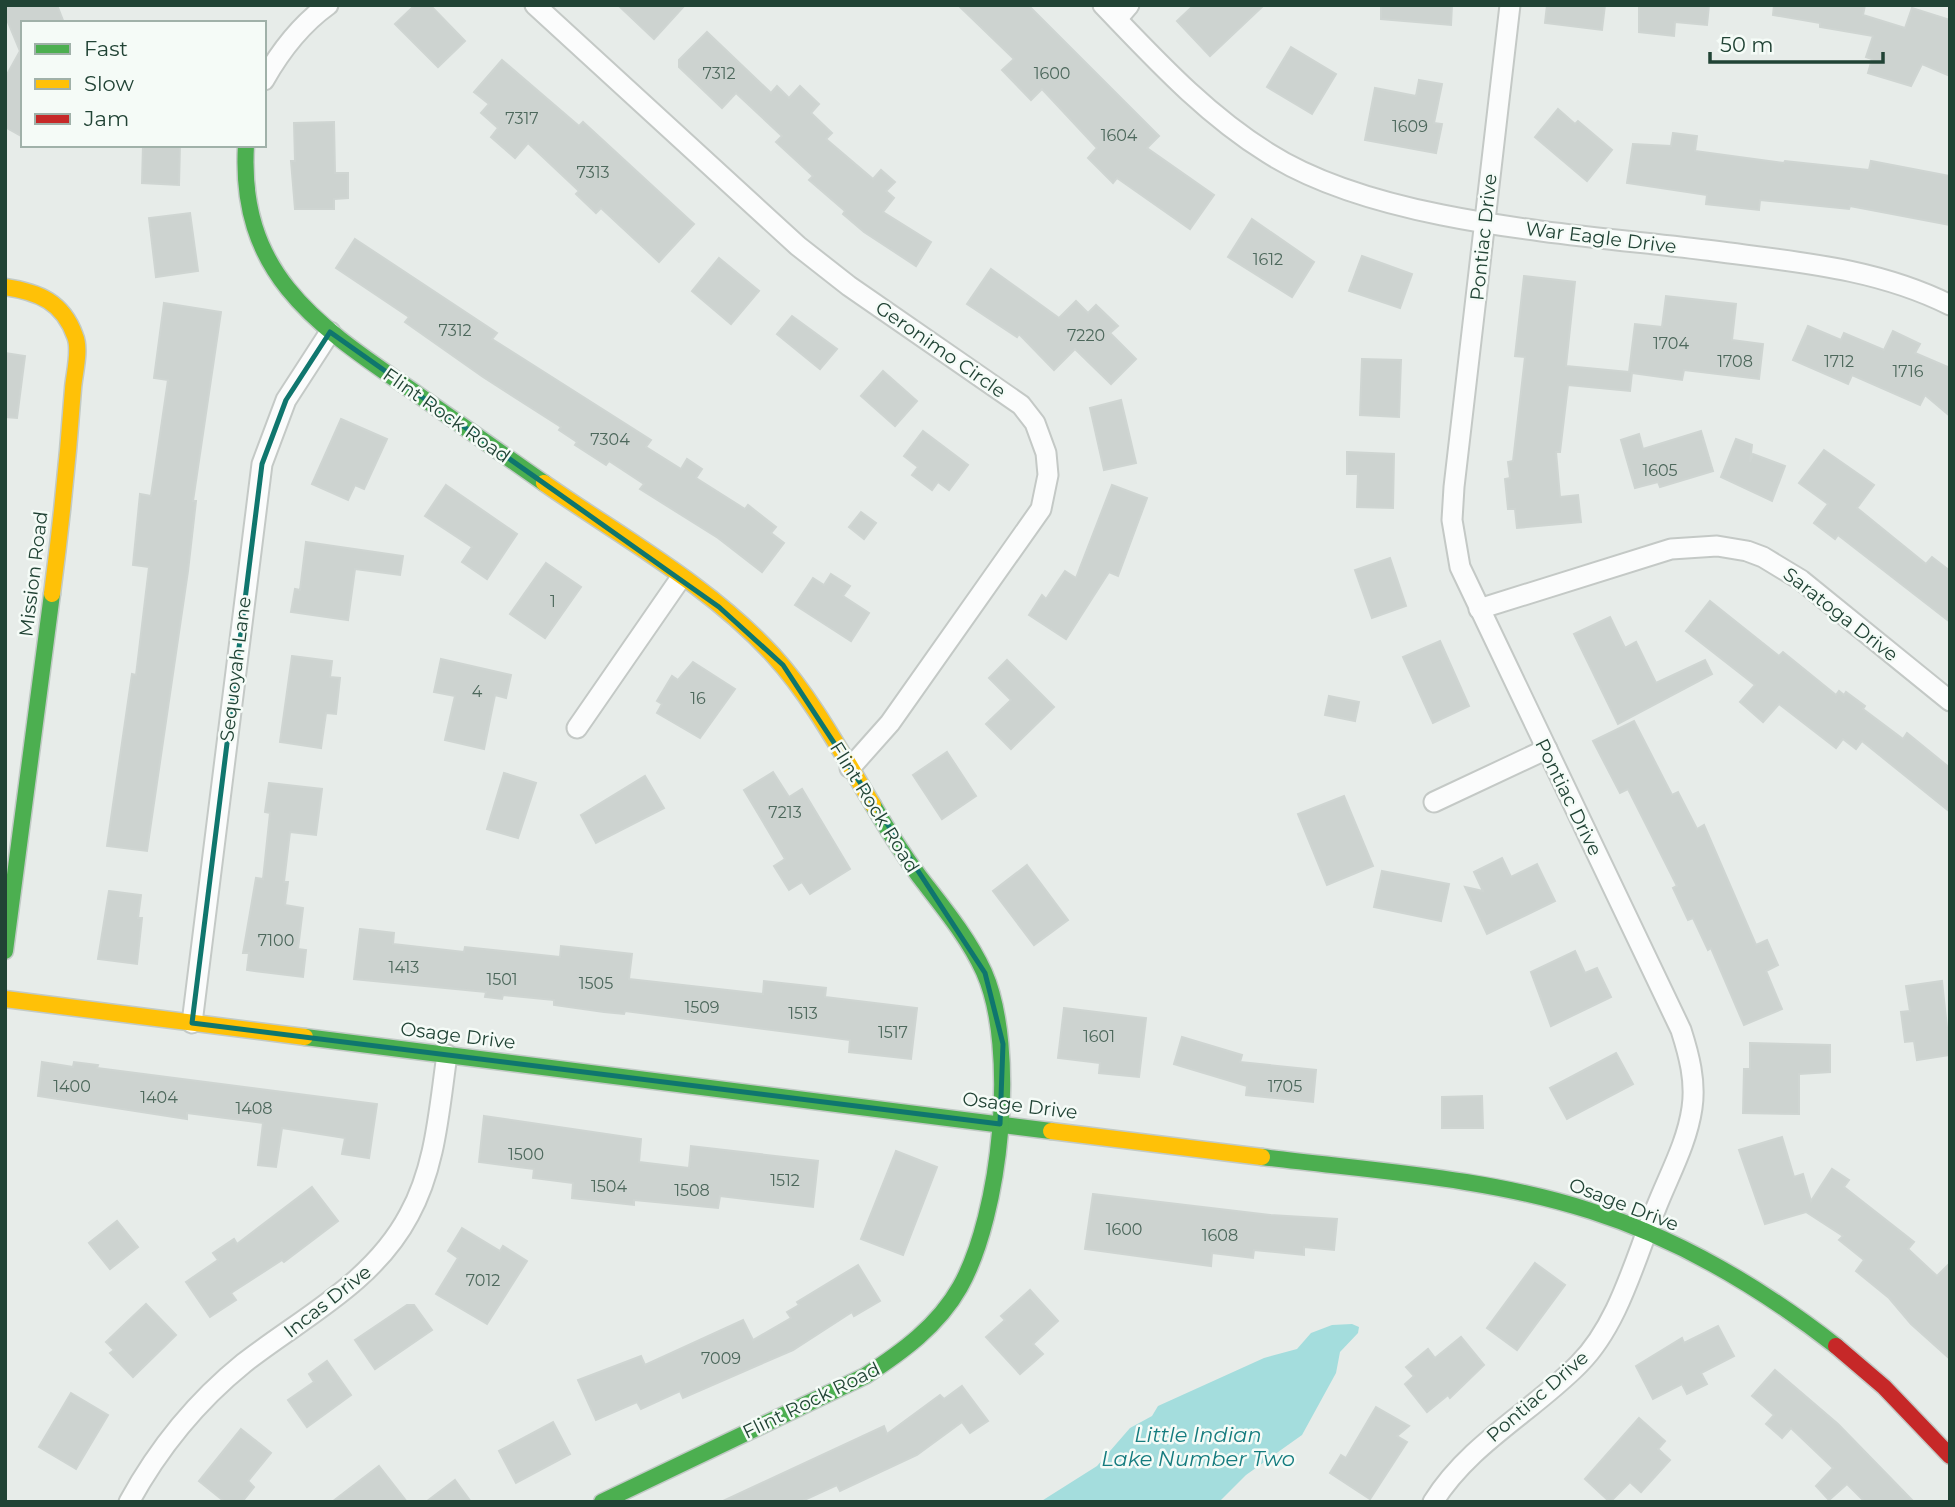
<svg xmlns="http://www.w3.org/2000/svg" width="1955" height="1507" viewBox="0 0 1955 1507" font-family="Montserrat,sans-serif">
<rect width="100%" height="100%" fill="#e7ece9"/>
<path fill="#a4dddd" d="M1352,1324L1359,1327L1358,1333L1340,1352L1336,1373L1302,1435L1246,1475L1219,1502H1040L1097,1466L1130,1428L1152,1416L1158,1406L1264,1358L1297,1349L1311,1333L1332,1325Z"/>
<g fill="#cdd3d0" stroke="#cfd5d2" stroke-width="2">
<path d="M5,5H57L64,23H23V137L5,127V78L20,51L5,15Z"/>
<path d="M415,5H430L465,41L438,67L395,24Z"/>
<path d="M618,5H685L654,39Z"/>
<path d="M958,5H1028L1159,136L1147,148L1214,195L1190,229L1117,178L1113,183L1088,158L1097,148L1042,89L1031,100L1002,70L1014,59Z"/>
<path d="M1194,5H1264L1210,56L1177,21Z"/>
<path d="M1381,5H1452L1451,25L1381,19Z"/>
<path d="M1547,5H1605L1602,30L1545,23Z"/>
<path d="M1639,5H1709L1707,25L1675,22L1674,36L1639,32Z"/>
<path d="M1774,5H1865L1863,15L1905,28L1912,8L1950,20V76L1922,64L1911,86L1868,73L1872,59L1866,57L1873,36L1820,27V23L1773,15Z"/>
<path d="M707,32L771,93L777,86L789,98L800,86L819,104L811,113L832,133L826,139L873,179L881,170L895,182L886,191L894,198L883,212L931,242L916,266L864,232L843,214L845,211L809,180L813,176L776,142L782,136L736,93L722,108L679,67V60Z"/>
<path d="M1291,47L1336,74L1312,114L1267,87Z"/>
<path d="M502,60L579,126L583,122L694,224L659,262L601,208L596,213L576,194L579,191L528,143L515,158L491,137L498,128L481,113L489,104L474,92Z"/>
<path d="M1419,80L1442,84L1434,123L1442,124L1436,153L1365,140L1375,88L1416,96Z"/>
<path d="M1558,109L1575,124L1578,121L1612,150L1587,181L1535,137Z"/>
<path d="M334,122L335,173H348V198L334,199V209H295L291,161H295L294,123Z"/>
<path d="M1673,133L1697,136L1695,151L1784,163L1785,161L1869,170L1871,161L1950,176V225L1850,206L1849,209L1760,200L1759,210L1706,204L1707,195L1627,183L1633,144L1671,146Z"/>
<path d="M143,145H180L179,185L142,183Z"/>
<path d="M190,213L198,271L156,277L149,218Z"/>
<path d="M1252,219L1314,262L1292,297L1228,257Z"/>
<path d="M355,239L497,333L492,339L651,440L646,447L681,469L687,459L702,469L696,478L745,509L748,505L776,527L771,533L784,543L762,572L718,538L640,489L644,484L609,461L606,465L575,445L577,442L559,430L561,427L483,377L405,322L409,317L336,268Z"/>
<path d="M1362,256L1412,274L1400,308L1349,291Z"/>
<path d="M719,258L759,291L731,324L692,291Z"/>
<path d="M991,269L1059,318L1076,301L1088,313L1096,305L1118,326L1110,333L1136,359L1111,384L1075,349L1054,370L1019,334L1017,337L967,304Z"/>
<path d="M1524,276L1575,282L1566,366L1629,372L1635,324L1662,327L1666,296L1736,304L1732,340L1763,344L1759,379L1684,370L1682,380L1632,373L1630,391L1568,385L1560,452H1556L1560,497L1578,495L1581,522L1517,528L1515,509H1508L1505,479L1510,478L1508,462L1513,461L1525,357L1515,356Z"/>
<path d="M164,303L221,312L193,501H196L188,571L147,851L107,846L132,674L136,675L149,567L133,565L140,494L151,496L168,380L154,378Z"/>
<path d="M792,316L837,349L820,369L777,334Z"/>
<path d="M1808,326L1841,340L1844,333L1884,350L1893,331L1920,344L1915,353L1950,368V416L1925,395L1920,405L1852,375L1848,384L1793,360Z"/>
<path d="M5,353L25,356L17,418L5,417Z"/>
<path d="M1362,359L1401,360L1399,417L1360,415Z"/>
<path d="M883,371L917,401L895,426L861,396Z"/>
<path d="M1121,400L1136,463L1104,470L1090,408Z"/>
<path d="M341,419L387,439L364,489L355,485L348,500L312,484Z"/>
<path d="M923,431L968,465L949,490L938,482L932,490L912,475L918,467L904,456Z"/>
<path d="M1701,431L1713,471L1660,487L1658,482L1635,488L1621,440L1639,434L1643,449Z"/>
<path d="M1736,439L1752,445L1750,462L1753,454L1785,466L1772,501L1721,477Z"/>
<path d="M1824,450L1874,485L1857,508L1926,564L1932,557L1950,571V622L1838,535L1835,539L1814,523L1828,504L1799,483Z"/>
<path d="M1347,452L1394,454L1393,508L1357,507L1358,474H1347Z"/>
<path d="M446,485L517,534L487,579L462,562L472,547L425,516Z"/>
<path d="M1112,485L1147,498L1118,576L1109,572L1066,639L1029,615L1042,595L1046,599L1065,571L1076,578Z"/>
<path d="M861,512L876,523L864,539L849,527Z"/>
<path d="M306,542L403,556L400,575L355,569L348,620L291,612L295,589L300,590Z"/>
<path d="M1390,558L1406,606L1372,618L1355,570Z"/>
<path d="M546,563L581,587L545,638L510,614Z"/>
<path d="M831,574L850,586L843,596L869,613L851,641L795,605L813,578L824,585Z"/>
<path d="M1710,601L1779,656L1783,652L1836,695L1839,691L1844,695L1846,692L1865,706L1863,709L1903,739L1907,733L1950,768V812L1862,741L1856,749L1843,739L1836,748L1779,704L1763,722L1740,702L1755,685L1686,631Z"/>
<path d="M1610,617L1625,648L1636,642L1656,683L1705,660L1712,674L1618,724L1574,634Z"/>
<path d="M1440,641L1469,706L1433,723L1403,657Z"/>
<path d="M292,656L332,661L330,677L340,678L336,714L326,713L321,748L280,742Z"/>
<path d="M441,659L511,675L506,698L495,695L484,749L445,740L455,696L434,692Z"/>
<path d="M1007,660L1054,707L1011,749L986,724L1011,700L989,678Z"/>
<path d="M693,662L735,689L700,738L657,713L662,704L657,701L672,676L678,680Z"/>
<path d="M1329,696L1359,702L1355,721L1325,715Z"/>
<path d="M1634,721L1672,795L1678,792L1697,829L1704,825L1756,945L1767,940L1778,965L1766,971L1782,1009L1744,1025L1711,948L1708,950L1693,918L1688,920L1673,888L1677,886L1628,789L1620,793L1593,741Z"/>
<path d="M947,752L976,796L942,819L913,775Z"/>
<path d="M773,772L789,797L802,789L850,869L810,894L802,882L789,890L774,866L785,859L744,790Z"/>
<path d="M504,773L536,783L518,838L487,829Z"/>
<path d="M645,776L664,808L596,843L581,815Z"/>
<path d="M269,783L322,789L316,835L290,832L284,882H288L285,905L303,908L298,949L306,950L303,977L247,970L249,953H243L256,878L263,879L270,813L265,812Z"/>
<path d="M1344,796L1373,866L1327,885L1298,814Z"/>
<path d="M1502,858L1511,877L1537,864L1555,901L1487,934L1465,887L1483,891L1474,872Z"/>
<path d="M1027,865L1068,920L1034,945L993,891Z"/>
<path d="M1382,871L1449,884L1441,921L1374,907Z"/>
<path d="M109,891L141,895L138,918H142L137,964L98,959Z"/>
<path d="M360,929L394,933L393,944L464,952L465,947L560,957L561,946L632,954L629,979L763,994L764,981L826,988L825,997L917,1008L911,1059L849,1052L850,1040L625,1011L624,1014L604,1012L554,1005V1000L503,995L502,999L485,997L486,992L354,979Z"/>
<path d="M1575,951L1585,973L1597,968L1611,997L1551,1026L1531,972Z"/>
<path d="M1942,981L1950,1055L1917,1060L1914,1041L1905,1042L1901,1012L1910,1011L1906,986Z"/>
<path d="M1064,1008L1146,1018L1139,1077L1099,1073L1100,1063L1058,1058Z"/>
<path d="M1182,1037L1242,1055L1240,1062L1316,1070L1313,1102L1246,1095L1247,1086L1174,1064Z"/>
<path d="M1750,1043L1830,1045V1072L1799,1074V1114L1743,1113L1744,1069H1750Z"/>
<path d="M1616,1053L1633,1084L1567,1119L1550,1088Z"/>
<path d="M42,1062L73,1067L74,1062L98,1065L97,1068L377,1104L369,1158L342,1154L345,1138L282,1128L276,1167L258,1165L263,1123L187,1113V1119L38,1096Z"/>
<path d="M1482,1096L1483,1128H1442V1097Z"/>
<path d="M484,1116L641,1139L639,1162L689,1168L691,1146L818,1161L813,1207L720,1196L718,1208L634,1200V1205L572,1198L573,1183L533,1178L534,1169L479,1162Z"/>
<path d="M1782,1137L1794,1177L1803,1174L1811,1201L1832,1169L1849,1180L1844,1187L1914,1242L1908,1249L1937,1276L1950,1263V1359L1911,1324L1889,1298L1856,1271L1864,1260L1839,1240L1843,1236L1806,1212L1765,1224L1739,1150Z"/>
<path d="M896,1151L937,1167L903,1255L861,1239Z"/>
<path d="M312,1187L338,1221L284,1262L282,1260L231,1293L236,1300L210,1317L186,1282L218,1260L213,1253L234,1239L237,1244Z"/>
<path d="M1093,1194L1270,1215L1337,1219L1334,1250L1304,1247V1255L1254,1250L1253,1258L1212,1253L1211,1266L1085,1249Z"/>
<path d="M117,1221L138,1247L110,1269L89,1243Z"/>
<path d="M462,1228L500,1251L503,1246L527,1261L487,1324L436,1294L458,1258L448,1251Z"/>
<path d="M1535,1263L1565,1285L1517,1350L1487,1328Z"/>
<path d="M858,1265L880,1301L854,1316L852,1312L793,1350L683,1398L680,1391L641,1409L637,1402L596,1420L578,1380L641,1356L645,1365L743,1320L753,1340L791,1318L787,1312L799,1305L797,1302Z"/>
<path d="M1030,1290L1058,1321L1033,1344L1043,1354L1020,1374L986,1337L1005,1320L1001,1316Z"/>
<path d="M146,1304L176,1335L133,1377L110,1353L114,1350L106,1342Z"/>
<path d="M407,1305H414L432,1330L375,1369L355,1340Z"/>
<path d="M1718,1326L1734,1356L1701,1373L1707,1384L1687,1394L1682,1384L1653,1399L1636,1366L1682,1338L1684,1343Z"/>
<path d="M1461,1337L1484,1365L1450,1398L1448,1395L1427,1412L1405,1384L1414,1376L1406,1367L1428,1349L1435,1358Z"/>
<path d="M327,1361L351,1395L307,1427L288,1400L314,1382L309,1374Z"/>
<path d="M1775,1370L1838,1424L1914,1502H1865L1847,1484L1829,1500L1816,1486L1833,1468L1791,1428L1782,1438L1766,1424L1774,1415L1752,1396Z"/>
<path d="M962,1386L988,1421L970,1433L962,1422L917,1455L840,1491L837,1485L800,1502H721L884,1426L887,1434L940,1395L944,1399Z"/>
<path d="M71,1393L108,1415L76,1469L39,1447Z"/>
<path d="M1376,1407L1409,1426L1397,1436L1407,1442L1370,1499L1330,1473L1341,1455L1346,1458Z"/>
<path d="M1639,1418L1665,1441L1658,1449L1670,1460L1641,1492L1630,1482L1610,1502L1585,1479Z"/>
<path d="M553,1422L570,1454L516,1483L499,1451Z"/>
<path d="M241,1429L271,1453L248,1481L254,1487L242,1502H225L199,1481Z"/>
<path d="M379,1466L407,1502H332Z"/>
<path d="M455,1480L471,1502H426Z"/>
</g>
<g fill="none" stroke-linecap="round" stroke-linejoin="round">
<g stroke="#c4c9c6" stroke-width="23">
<g id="street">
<path d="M535,5L798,246L849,286L1021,405L1035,423L1046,453L1048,475L1041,509L890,723L850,768"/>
<path d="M1103,5C1155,59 1204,113 1268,153C1381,225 1582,234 1714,251C1796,262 1876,268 1950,305"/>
<path d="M1117,19L1129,5"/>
<path d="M264,80C281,50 300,25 328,5"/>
<path d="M1479,609L1671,549L1717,546L1747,551L1763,557L1801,580L1950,701"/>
<path d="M577,728L680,579"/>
<path d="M1434,802L1547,749"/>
<path d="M192,1023L262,464L286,400L330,332"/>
<path d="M129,1502C158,1449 197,1401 244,1363C303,1317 373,1283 409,1215C436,1166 439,1109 447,1055"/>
<path d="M1433,1502C1470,1443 1532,1412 1579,1364C1619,1324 1635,1258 1656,1208C1669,1175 1687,1143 1692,1108C1696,1081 1689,1055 1681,1030L1460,567L1452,520L1454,487L1510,5"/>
</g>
</g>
<g stroke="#c2cac6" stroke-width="19">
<g id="fast">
<path d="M246,145C238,277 320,327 417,394C459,423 501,453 544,483"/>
<path d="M5,951L52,594"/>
<path d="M305,1037L1051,1131"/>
<path d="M1262,1157C1372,1171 1486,1177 1591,1211C1679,1239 1764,1290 1836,1346"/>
<path d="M602,1502L865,1376C902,1352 938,1326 960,1287C1001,1214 1018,1049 984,972C968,937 942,906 919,876C902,853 887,829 873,805"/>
</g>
</g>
<g stroke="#c2cac6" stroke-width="19">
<g id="slow">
<path d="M5,287C39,292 63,302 75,336C81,350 74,374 73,389C68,458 61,526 52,594"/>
<path d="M544,483C621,537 709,585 773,655C813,699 842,754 873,805"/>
<path d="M5,999L305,1037"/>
<path d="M1051,1131L1262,1157"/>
</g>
</g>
<g stroke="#c2cac6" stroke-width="19">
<path id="jam" d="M1836,1346L1884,1387L1950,1456"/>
</g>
<use href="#street" stroke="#fbfcfc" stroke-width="19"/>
<use href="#fast" stroke="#4caf50" stroke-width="16"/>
<use href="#slow" stroke="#ffc107" stroke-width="16"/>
<use href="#jam" stroke="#c62828" stroke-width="16"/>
</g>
<path fill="none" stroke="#0f766e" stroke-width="5" stroke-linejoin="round" d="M330,332L719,607L783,665L985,973L1003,1044L1000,1124L192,1023L262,464L286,400Z"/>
<g text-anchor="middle" stroke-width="5" stroke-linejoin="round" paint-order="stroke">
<g font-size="16" fill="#4d685c">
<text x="719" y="79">7312</text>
<text x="1052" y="79">1600</text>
<text x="522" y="124">7317</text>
<text x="1410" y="132">1609</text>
<text x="1119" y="141">1604</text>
<text x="593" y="178">7313</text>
<text x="1268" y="265">1612</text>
<text x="455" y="336">7312</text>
<text x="1086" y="341">7220</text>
<text x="1671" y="349">1704</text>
<text x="1735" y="367">1708</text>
<text x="1839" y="367">1712</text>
<text x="1908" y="377">1716</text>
<text x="610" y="445">7304</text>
<text x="1660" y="476">1605</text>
<text x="553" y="607">1</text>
<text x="477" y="697">4</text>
<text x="698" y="704">16</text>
<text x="785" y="818">7213</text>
<text x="276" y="946">7100</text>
<text x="404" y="973">1413</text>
<text x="502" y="985">1501</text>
<text x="596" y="989">1505</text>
<text x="702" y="1013">1509</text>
<text x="803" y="1019">1513</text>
<text x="893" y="1038">1517</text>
<text x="1099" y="1042">1601</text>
<text x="72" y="1092">1400</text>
<text x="1285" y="1092">1705</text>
<text x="159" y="1103">1404</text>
<text x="254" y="1114">1408</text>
<text x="526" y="1160">1500</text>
<text x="785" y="1186">1512</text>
<text x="609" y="1192">1504</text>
<text x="692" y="1196">1508</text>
<text x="1124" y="1235">1600</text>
<text x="1220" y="1241">1608</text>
<text x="483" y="1286">7012</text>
<text x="721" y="1364">7009</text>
</g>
<g font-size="19" fill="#214335" stroke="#f5fbf7">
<text transform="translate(1483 237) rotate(-84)" y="7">Pontiac Drive</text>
<text transform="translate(1601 237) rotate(7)" y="7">War Eagle Drive</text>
<text transform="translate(941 349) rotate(35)" y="7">Geronimo Circle</text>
<text transform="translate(447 415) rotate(35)" y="7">Flint Rock Road</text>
<text transform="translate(33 574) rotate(-83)" y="7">Mission Road</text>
<text transform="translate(1841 614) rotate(38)" y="7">Saratoga Drive</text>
<text transform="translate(235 669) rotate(-83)" y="7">Sequoyah Lane</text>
<text transform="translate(1569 797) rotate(64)" y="7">Pontiac Drive</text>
<text transform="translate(875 807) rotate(58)" y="7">Flint Rock Road</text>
<text transform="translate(458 1035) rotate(7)" y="7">Osage Drive</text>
<text transform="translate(1020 1105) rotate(7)" y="7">Osage Drive</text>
<text transform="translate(1624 1204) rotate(21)" y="7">Osage Drive</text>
<text transform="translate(327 1301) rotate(-38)" y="7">Incas Drive</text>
<text transform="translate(1537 1396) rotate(-41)" y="7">Pontiac Drive</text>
<text transform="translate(811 1400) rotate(-26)" y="7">Flint Rock Road</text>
</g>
<g font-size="21" font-style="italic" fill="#157c7f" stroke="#f5fbf7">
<text x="1198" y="1442">Little Indian<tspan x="1198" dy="24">Lake Number Two</tspan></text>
</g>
</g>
<rect width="1955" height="1507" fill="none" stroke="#214335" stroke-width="14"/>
<rect x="21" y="21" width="245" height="126" fill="#f5fbf7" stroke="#a0b1a9" stroke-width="2"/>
<rect x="35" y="44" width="35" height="10" fill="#4caf50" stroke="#a0b1a9" stroke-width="2"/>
<text x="84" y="56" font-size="21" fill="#214335">Fast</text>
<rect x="35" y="79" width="35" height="10" fill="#ffc107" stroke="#a0b1a9" stroke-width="2"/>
<text x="84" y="91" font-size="21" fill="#214335">Slow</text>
<rect x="35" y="114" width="35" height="10" fill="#c62828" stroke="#a0b1a9" stroke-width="2"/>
<text x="84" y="126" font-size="21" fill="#214335">Jam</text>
<path d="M1710 52v10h173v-10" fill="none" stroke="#214335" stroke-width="3.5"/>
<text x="1720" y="52" font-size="21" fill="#214335" stroke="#f5fbf7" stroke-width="5" paint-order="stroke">50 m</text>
</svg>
